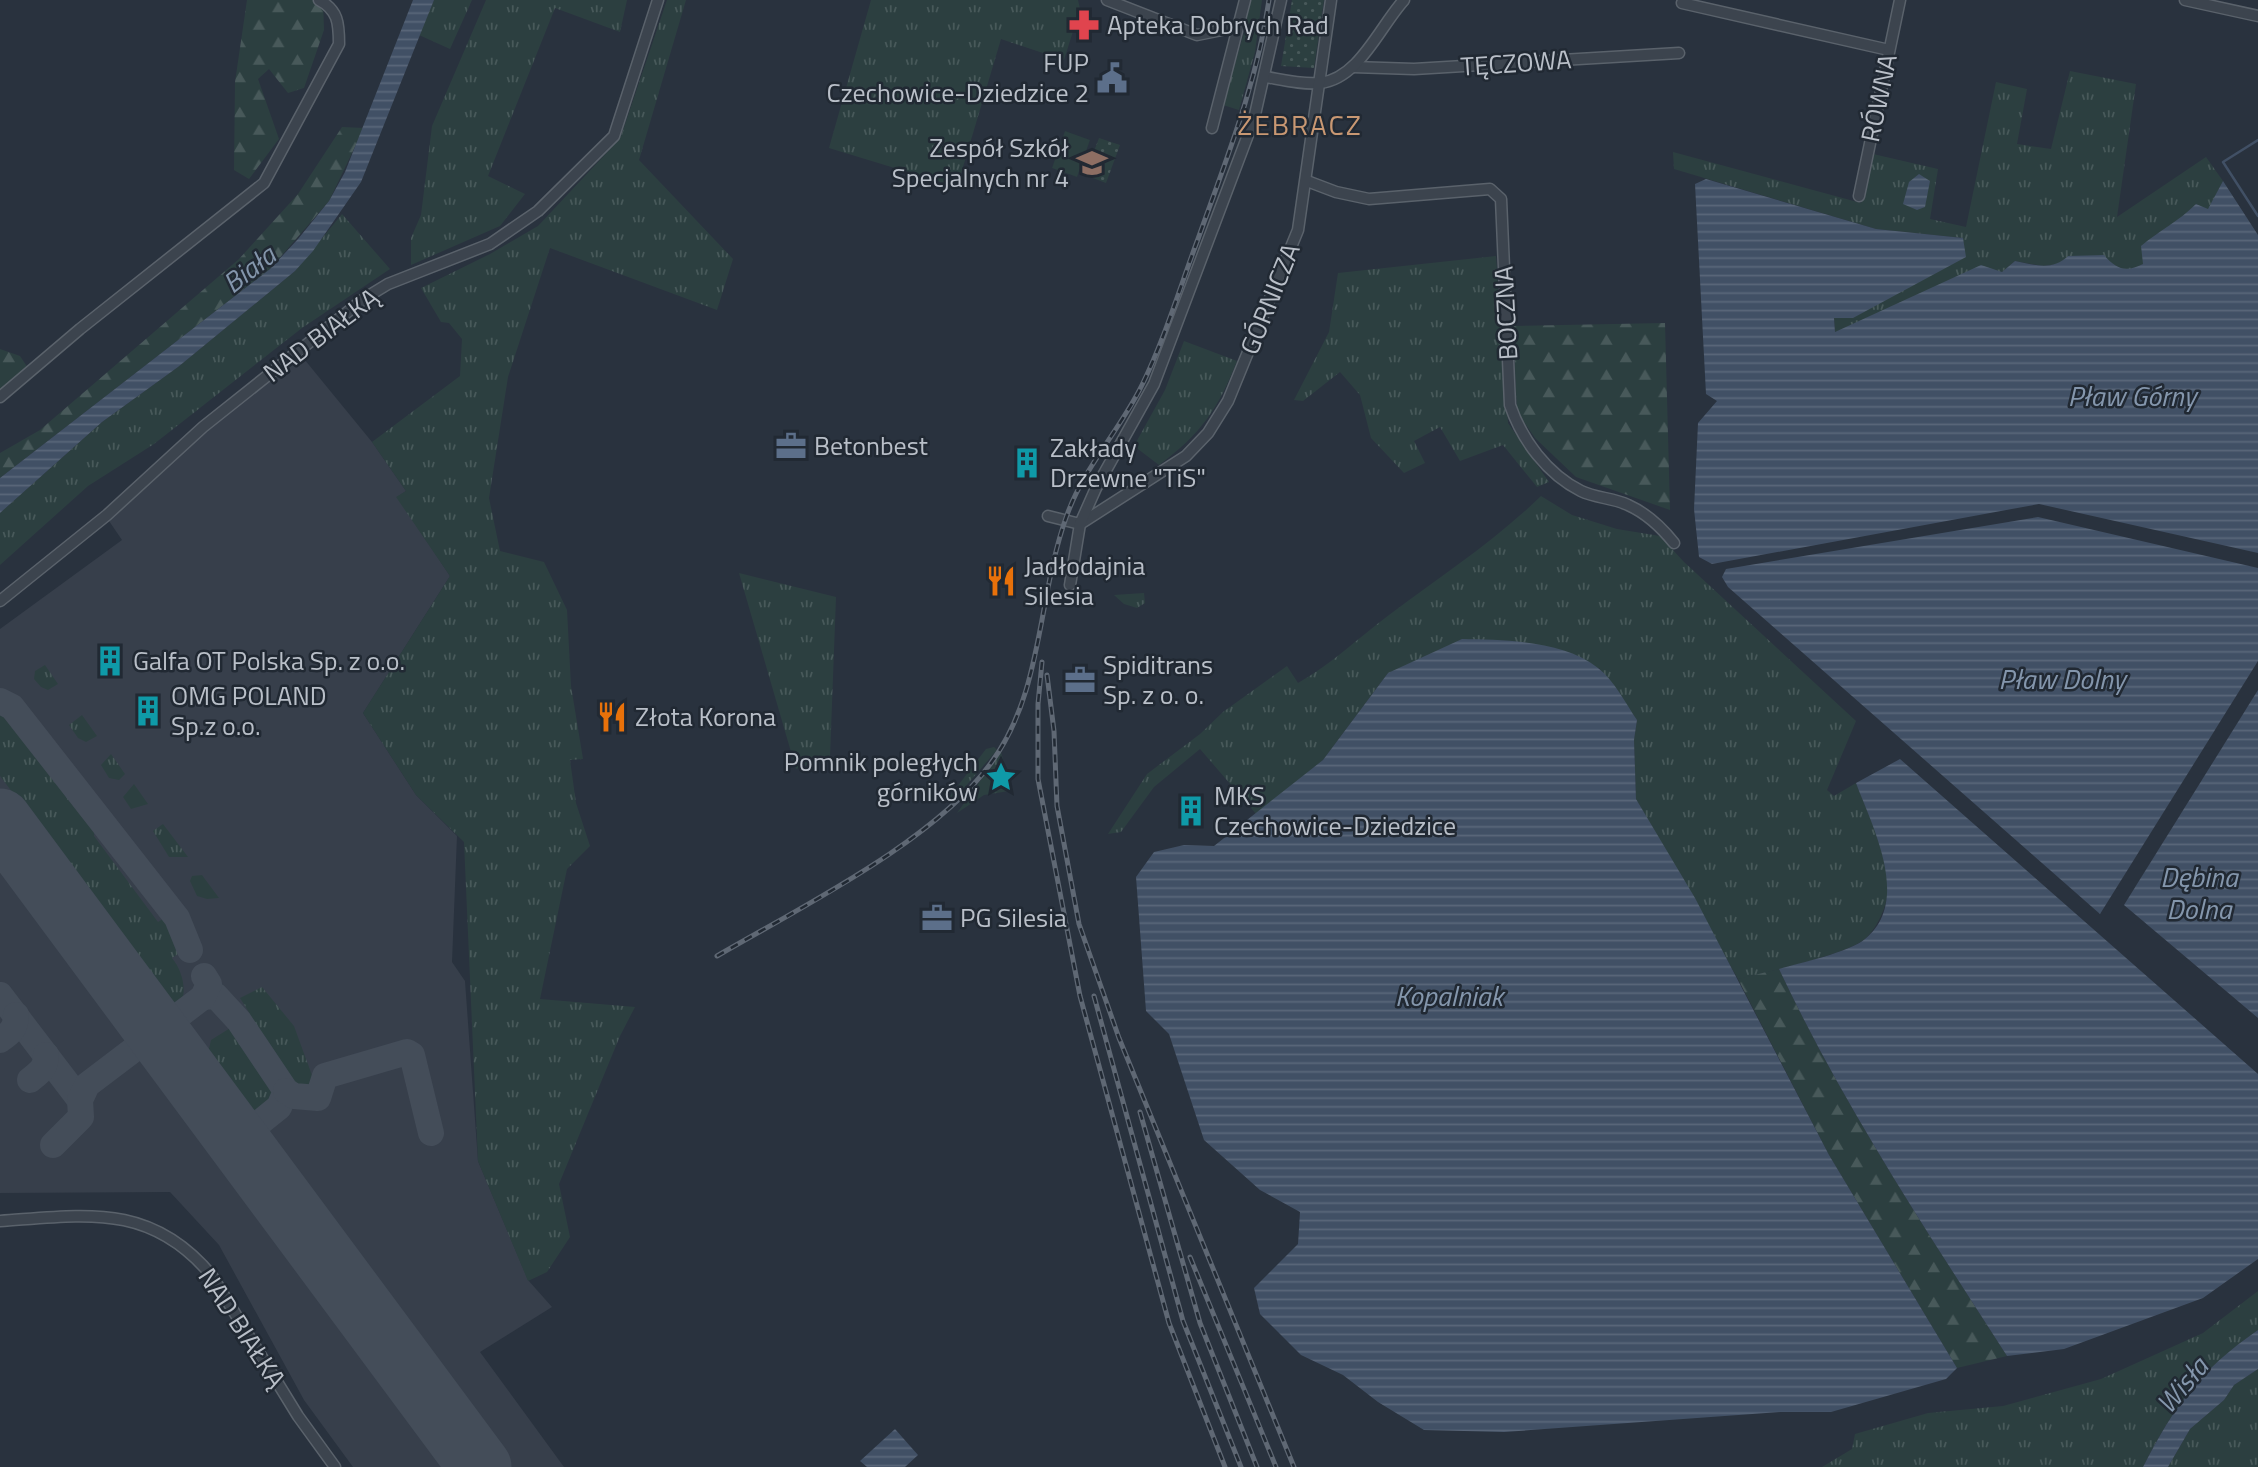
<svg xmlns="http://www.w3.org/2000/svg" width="2258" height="1467" viewBox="0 0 2258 1467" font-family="'Titillium Web',sans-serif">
<defs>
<pattern id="grass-tufts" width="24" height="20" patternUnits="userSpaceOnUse" patternTransform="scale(1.75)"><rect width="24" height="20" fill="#2c3f40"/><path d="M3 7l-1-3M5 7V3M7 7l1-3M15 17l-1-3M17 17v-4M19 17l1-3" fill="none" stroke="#48595a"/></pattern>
<pattern id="forest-firs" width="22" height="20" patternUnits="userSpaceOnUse" patternTransform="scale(1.75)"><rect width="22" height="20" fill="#2c3f40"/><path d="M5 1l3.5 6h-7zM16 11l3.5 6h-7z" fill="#48595a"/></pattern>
<pattern id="park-dots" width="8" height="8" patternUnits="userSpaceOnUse" patternTransform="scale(1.75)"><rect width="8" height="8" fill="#2c3f40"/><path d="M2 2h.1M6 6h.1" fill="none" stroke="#48595a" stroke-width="1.8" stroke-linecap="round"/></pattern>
<pattern id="water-rules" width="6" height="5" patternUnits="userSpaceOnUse" patternTransform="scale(1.75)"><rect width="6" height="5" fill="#415065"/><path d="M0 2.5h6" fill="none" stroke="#5a677a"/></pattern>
</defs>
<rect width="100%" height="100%" fill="#29323e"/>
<path fill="#373f4b" d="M300,354L372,442L406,491L397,497L450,576L363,713L416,795L457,836L452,962L465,981L478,1161L528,1280L552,1307L480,1352L564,1467H353L304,1400L219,1245L170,1192L0,1193V629L122,540L109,521L186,449Z"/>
<g fill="url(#grass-tufts)">
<path d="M434,0H472L450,49L419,35Z"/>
<path d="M486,0H627L620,32L555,8L488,176L525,194L500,226L411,265V238L421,215L432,126Z"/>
<path d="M667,0H686L639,160L733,259L717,310L550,248L508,377L489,498L500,551L544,562L567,610L571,686L583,759L570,760L576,803L590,846L567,869L540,999L635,1007L620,1036L559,1184L570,1237L547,1272L528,1281L478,1161L464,842L416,795L363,713L450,576L396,497L406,491L372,442L460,376L462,339L449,323L441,322L421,288L490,254L538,226L614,145L621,136Z"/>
<path d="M871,0H1078L1080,9L1064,60L1001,39L957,187L829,148Z"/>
<path d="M1248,0H1262L1255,52L1239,110L1223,105L1245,29Z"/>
<path d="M2070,71L2136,84L2117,217L2206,157L2223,181L2208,210L2196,205L2176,224L2155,235L2143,264L2131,270L2060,264L2043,266L2015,261L2002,272L1835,332L1834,317L1963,238L1876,229L1674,169L1673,152L1861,203L1873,154L1938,169L1930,219L1966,227L1996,82L2027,89L2017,144L2051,149Z"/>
<path d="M342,214L390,269L302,328L154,444L88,486L0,565V513L102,422L178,367L295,271Z"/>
<path d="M1496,256L1508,423L1549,482L1537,487L1503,445L1460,461L1440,427L1414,441L1425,463L1404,473L1371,438L1360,395L1340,372L1303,401L1294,400L1329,332L1338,273Z"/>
<path d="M1184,341L1237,361C1218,409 1201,434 1159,465L1134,446L1165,390Z"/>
<path d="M1541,496L1572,515L1617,529L1660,536L1684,562L1856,721L1827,790L1834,796L1856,783C1869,816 1889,854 1888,891C1887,906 1877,928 1866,938C1847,955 1766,972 1738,979L1636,799L1634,740L1637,720L1599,668L1388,673L1323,760L1257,815L1200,749L1154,787L1121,832L1108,834L1147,774L1200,734L1223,712L1287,666L1298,683C1332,664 1358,638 1389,615C1441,576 1495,541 1541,496Z"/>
<path d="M739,573L836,597L830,757L796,769Z"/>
<path d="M1144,593L1145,603L1137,608L1124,604L1114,595Z"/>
<path d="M45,665L58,684L48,690L41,687L34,679L35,671Z"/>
<path d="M0,711L11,716L94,823V836L158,922L164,918L174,931L178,954L172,958C182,970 188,991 180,1005L171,1002L0,776Z"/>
<path d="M82,715L97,736L86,742L78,738L69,725Z"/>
<path d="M994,747L997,750L952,802L947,800L986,749Z"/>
<path d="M1001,752L1006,770L993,775L995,782L1008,780L1009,791L984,795L957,813Z"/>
<path d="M111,754L125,774L119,780L109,778L101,765Z"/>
<path d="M134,784L148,804L131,809L123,797Z"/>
<path d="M163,824L188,857H169L153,831Z"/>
<path d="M202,875L219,898L207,899L197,896L190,881L192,876Z"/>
<path d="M262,987L294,1026L317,1089L305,1093L296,1090L242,1018L250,1014L240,998Z"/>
<path d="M235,1025L279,1087L276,1098L255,1115L208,1053L211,1040Z"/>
<path d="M2258,1291V1330C2200,1371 2175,1404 2143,1467H1822L1852,1449L1855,1434L1928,1413L2003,1406L2101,1379L2203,1333Z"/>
<path d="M2258,1369V1467H2168L2190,1429L2224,1400L2234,1385Z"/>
</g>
<g fill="url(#forest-firs)">
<path d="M247,0H323L324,30L304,88L288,93L269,69L258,79L279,139L249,179L234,170L235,82Z"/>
<path d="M342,127L364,128L329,201L270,269L0,478V453L40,430L239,259L298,194Z"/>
<path d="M1665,323L1670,510L1576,477L1535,438L1517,412L1513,326Z"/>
<path d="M0,349L20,356L30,371L0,395Z"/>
<path d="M1779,969C1843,1105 1926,1230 2007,1356L1957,1368L1829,1155L1738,979Z"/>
</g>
<g fill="url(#park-dots)">
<path d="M1292,0H1324L1314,68L1281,66Z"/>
<path d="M1099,138L1120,145L1106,183L1085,175Z"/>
</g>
<path fill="#2c3f40" d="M1065,131L1090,140L1077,177L1052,168Z"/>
<g fill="url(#water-rules)">
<path d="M413,0H434L361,182L313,251L295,271L178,367L102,422L0,513V478L270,269L298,239L329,201L345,172Z"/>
<path d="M1919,174L1930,181L1925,207L1917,210L1903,204L1909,182Z"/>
<path d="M1706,179L1876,229L1963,238L1966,257L1853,318H1834L1835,332L1981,265L2002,272L2015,261C2034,265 2053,271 2068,256L2104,255C2116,269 2126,273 2143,264L2141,246C2159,231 2179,221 2196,204L2208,209L2223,181L2258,235V553L2039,504L1712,564L1699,557L1694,509L1698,423L1717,401L1706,394L1695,184Z"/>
<path d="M2038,517L2258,568V661L2100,914L1728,587L1722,577L1726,569Z"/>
<path d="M1462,639C1505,640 1563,640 1598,668C1614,680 1626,704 1637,720L1634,740L1636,799L1695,898L1829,1155L1957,1368L1946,1379L1831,1412H1780L1504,1432L1424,1430L1378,1402L1343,1375L1301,1355L1260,1314L1254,1288L1298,1244L1300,1212L1260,1190L1204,1140L1169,1034L1146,1011L1136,877L1154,852L1184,845L1214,846L1323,760L1388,673Z"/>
<path d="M2258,690V1018L2124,905Z"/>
<path d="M1900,759L2258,1074V1259L2203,1298L2064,1349L2007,1356C1926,1230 1843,1105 1779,969C1800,963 1850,952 1865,939C1912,901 1872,826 1856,783Z"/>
<path d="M2258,1330V1369L2234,1385L2224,1400L2190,1429L2168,1467H2143C2175,1405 2200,1370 2258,1330Z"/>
<path d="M895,1429L918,1455L905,1467H867L860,1461Z"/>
</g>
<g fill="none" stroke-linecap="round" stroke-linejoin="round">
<path stroke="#415065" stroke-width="2.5" d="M2258,140L2223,162L2258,216"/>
<g stroke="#444d59" stroke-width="26">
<path d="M0,701L12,707L177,918L190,950"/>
<path d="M0,995L80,1100"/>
<path d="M203,997L216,996L239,1021L286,1091L279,1107L238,1140"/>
<path d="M0,1040C10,1033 16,1029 16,1015"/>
<path d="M30,1080C40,1072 46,1068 46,1055"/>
<path d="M286,1091L294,1096L318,1098L325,1076L407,1052L412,1055L431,1133"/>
<path d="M53,1145L81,1117L80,1100L87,1085L203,997L209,984L204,976"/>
</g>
<path stroke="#444d59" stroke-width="63" d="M0,820L480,1467"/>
<g stroke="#5a626b" stroke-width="13">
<g id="street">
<path d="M1107,0L1197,35L1237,27"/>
<path d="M2185,0L2258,16"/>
<path d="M1682,3L1889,50"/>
<path d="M1353,67L1414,69L1679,53"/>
<path d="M1266,77C1283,80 1304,85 1320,83C1359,79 1380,26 1404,0"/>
<path d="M1212,128L1245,0"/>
<path d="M1307,181L1336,192L1369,199L1490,189L1501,199L1510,405C1522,440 1547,474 1581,491C1595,498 1614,498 1628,505C1646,513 1662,528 1674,543"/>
<path d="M1859,196L1900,0"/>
<path d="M0,397L80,329L264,183L339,44C339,23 338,10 319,0"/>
<path d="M1048,516L1080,524"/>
<path d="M1080,524L1186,456L1208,433L1228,401L1298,230L1331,0"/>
<path d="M1070,585L1080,524L1096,488L1154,384L1254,119L1281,0"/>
<path d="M0,601L107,515L203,427L365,298L388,284L490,244L538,211L614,136L658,0"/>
<path d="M0,1221C85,1215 151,1202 212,1276L298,1416L335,1467"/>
</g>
</g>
<use href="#street" stroke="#3c444e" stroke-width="10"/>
<g stroke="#5f6874" stroke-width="5">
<g id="rail">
<path d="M1042,662L1038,704V779L1080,996L1169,1323L1225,1467"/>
<path d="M1047,675L1054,731L1057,806L1079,924L1119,1038L1294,1467"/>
<path d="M717,956C801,907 935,841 991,763C1044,691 1037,597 1067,515C1084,467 1120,430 1142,385C1165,338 1180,287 1198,239C1226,160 1257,83 1269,0"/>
<path d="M1094,996L1183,1321L1241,1467"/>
<path d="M1140,1112L1200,1323L1257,1467"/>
<path d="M1190,1257L1276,1467"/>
</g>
</g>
<use href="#rail" stroke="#212933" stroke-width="2.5" stroke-dasharray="8" stroke-linecap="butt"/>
</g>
<defs>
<g id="pharmacy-bare" transform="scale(2.415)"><path d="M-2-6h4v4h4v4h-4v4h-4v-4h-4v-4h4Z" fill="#e0444e" stroke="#212933" stroke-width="2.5" paint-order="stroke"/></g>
<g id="civic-bare" transform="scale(2.415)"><path d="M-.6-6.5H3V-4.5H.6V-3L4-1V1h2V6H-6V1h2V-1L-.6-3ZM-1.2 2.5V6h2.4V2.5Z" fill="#5c6f8a" stroke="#212933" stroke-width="2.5" paint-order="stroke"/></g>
<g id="school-bare" transform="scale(2.415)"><path d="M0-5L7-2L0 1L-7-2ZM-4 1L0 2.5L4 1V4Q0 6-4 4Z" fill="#8d6e63" stroke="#212933" stroke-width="2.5" paint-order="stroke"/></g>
<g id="office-bare" transform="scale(2.415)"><path d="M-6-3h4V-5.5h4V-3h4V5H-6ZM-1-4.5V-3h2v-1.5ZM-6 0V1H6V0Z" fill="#5c6f8a" stroke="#212933" stroke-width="2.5" paint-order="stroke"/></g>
<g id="building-bare" transform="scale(2.415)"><path d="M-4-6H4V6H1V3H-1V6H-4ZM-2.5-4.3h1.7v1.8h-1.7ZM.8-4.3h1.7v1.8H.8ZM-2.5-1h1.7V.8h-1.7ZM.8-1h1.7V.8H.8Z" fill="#0f9aa8" stroke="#212933" stroke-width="2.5" paint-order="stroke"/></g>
<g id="restaurant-bare" transform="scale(2.415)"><path d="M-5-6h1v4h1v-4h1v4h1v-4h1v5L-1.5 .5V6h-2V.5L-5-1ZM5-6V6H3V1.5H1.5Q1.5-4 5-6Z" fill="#e8710a" stroke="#212933" stroke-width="2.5" paint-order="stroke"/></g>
<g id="sight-bare" transform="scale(2.415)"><path d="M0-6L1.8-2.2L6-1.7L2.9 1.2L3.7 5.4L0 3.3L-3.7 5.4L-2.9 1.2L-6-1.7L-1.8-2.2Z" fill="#0f9aa8" stroke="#212933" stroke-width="2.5" paint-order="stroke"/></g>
</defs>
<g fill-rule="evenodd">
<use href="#pharmacy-bare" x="1084" y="25"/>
<use href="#civic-bare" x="1112" y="78"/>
<use href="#school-bare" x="1092" y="163"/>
<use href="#office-bare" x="791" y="446"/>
<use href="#building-bare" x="1027" y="463"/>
<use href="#restaurant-bare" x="1001" y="581"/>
<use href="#building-bare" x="110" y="661"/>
<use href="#office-bare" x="1080" y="680"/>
<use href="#building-bare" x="148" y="711"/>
<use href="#restaurant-bare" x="612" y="717"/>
<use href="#sight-bare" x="1001" y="777"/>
<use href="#building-bare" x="1191" y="811"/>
<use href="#office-bare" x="937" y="918"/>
</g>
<g text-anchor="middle" stroke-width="5" stroke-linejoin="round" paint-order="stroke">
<g font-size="26" fill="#b9bfc8" stroke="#212933" text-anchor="start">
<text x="1107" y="34">Apteka Dobrych Rad</text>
<text x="1089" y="72" text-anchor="end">FUP<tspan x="1089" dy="30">Czechowice-Dziedzice 2</tspan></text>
<text x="1069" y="157" text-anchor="end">Zespół Szkół<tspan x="1069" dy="30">Specjalnych nr 4</tspan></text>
<text x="814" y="455">Betonbest</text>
<text x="1050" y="457">Zakłady<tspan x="1050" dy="30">Drzewne "TiS"</tspan></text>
<text x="1024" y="575">Jadłodajnia<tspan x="1024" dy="30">Silesia</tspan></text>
<text x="133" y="670">Galfa OT Polska Sp. z o.o.</text>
<text x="1103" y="674">Spiditrans<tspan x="1103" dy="30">Sp. z o. o.</tspan></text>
<text x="171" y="705">OMG POLAND<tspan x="171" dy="30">Sp.z o.o.</tspan></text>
<text x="635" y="726">Złota Korona</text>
<text x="978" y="771" text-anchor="end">Pomnik poległych<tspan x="978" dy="30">górników</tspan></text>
<text x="1214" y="805">MKS<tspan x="1214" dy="30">Czechowice-Dziedzice</tspan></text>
<text x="960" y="927">PG Silesia</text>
</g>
<g font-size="26" fill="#b9bfc8" stroke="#212933">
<text transform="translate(1516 63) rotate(-4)" y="9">TĘCZOWA</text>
<text transform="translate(1879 98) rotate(-78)" y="9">RÓWNA</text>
<text transform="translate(1270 299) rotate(-68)" y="9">GÓRNICZA</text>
<text transform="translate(1506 313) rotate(-93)" y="9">BOCZNA</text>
<text transform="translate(321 335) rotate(-37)" y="9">NAD BIAŁKĄ</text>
<text transform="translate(242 1328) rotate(57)" y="9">NAD BIAŁKĄ</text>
</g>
<g font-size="28" letter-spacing="2" fill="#c99873" stroke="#212933">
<text x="1300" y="135">ŻEBRACZ</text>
</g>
<g font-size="28" font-style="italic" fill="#8496ac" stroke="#212933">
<text transform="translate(249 269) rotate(-38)" y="10">Biała</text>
<text x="2132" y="406">Pław Górny</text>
<text x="2062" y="689">Pław Dolny</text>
<text x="2199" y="887">Dębina<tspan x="2199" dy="32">Dolna</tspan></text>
<text x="1449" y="1006">Kopalniak</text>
<text transform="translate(2182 1385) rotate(-50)" y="10">Wisła</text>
</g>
</g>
</svg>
